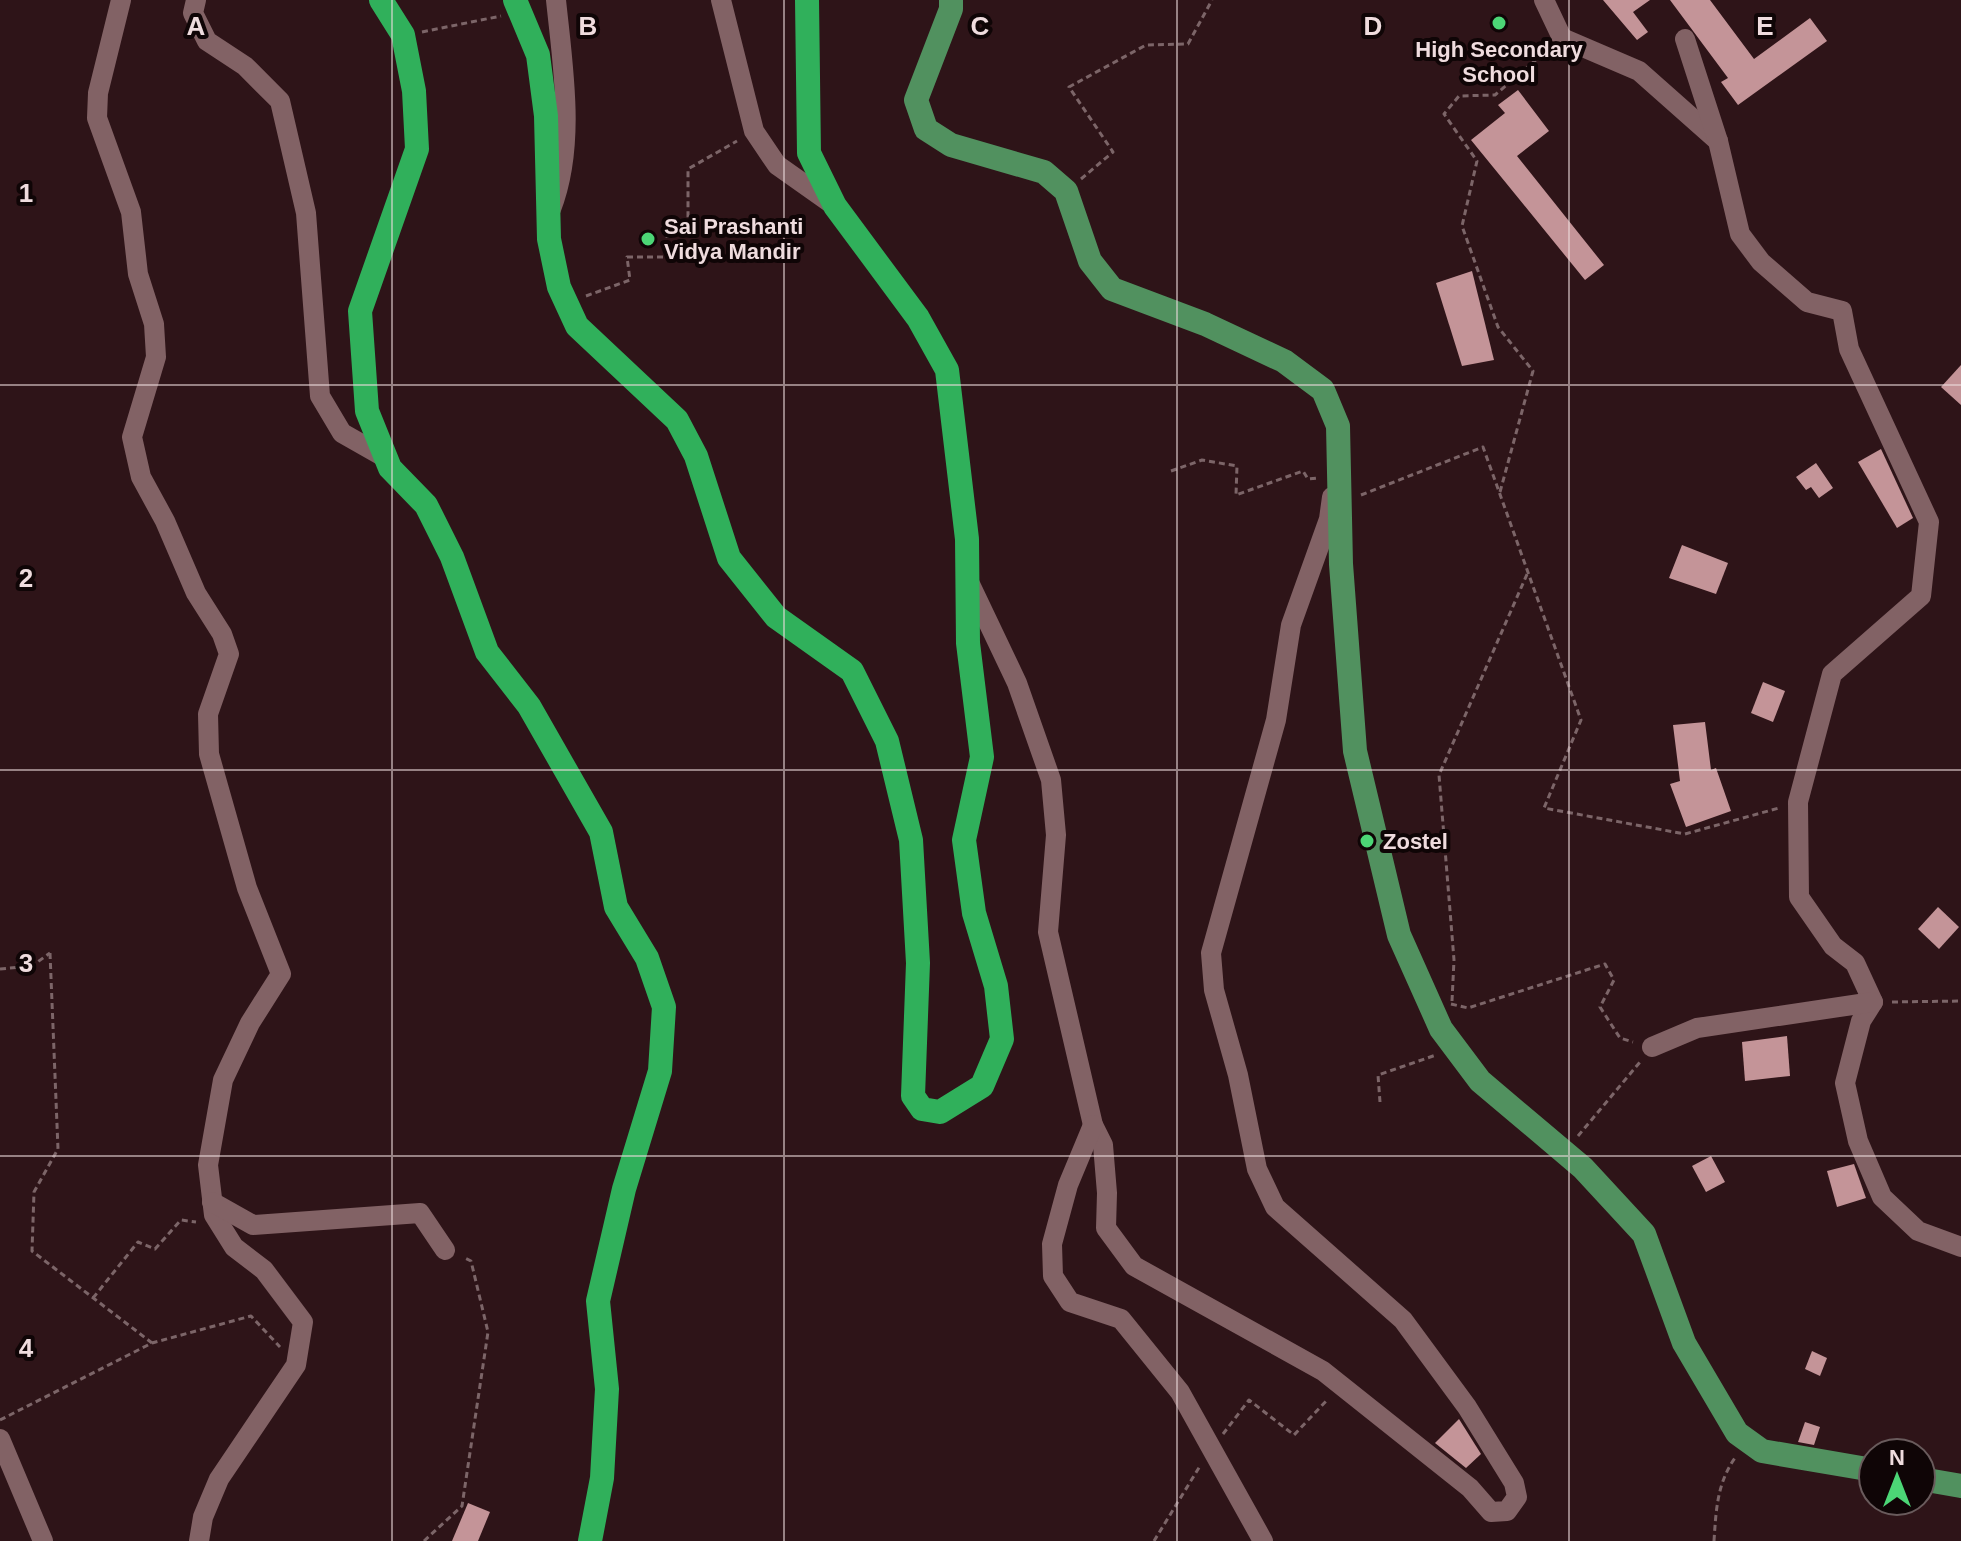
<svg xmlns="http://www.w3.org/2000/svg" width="1961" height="1541" viewBox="0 0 1961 1541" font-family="Arial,sans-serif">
<rect width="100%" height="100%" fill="#2e1418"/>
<g fill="#c49498">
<path d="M1603,0H1650L1633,12L1648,32L1637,40Z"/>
<path d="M1670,0H1710L1754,59L1810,18L1827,41L1738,105L1721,82L1728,78Z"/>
<path d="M1518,90L1549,131L1517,156L1604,265L1585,280L1471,140L1505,113L1498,105Z"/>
<path d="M1472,271L1494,360L1462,366L1436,283Z"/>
<path d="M1961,365V405L1941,387Z"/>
<path d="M1881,449L1913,518L1897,528L1858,462Z"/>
<path d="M1816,463L1833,488L1819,498L1811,487L1806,490L1796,477Z"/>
<path d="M1682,545L1728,563L1716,594L1669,578Z"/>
<path d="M1763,682L1785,691L1773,722L1751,713Z"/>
<path d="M1705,722L1711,770L1716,768L1731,811L1686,827L1670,784L1680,781L1673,725Z"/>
<path d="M1938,907L1959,927L1939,949L1918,929Z"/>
<path d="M1787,1036L1790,1076L1745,1081L1742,1042Z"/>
<path d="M1711,1156L1725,1182L1706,1192L1692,1166Z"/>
<path d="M1854,1164L1866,1198L1837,1207L1827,1171Z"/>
<path d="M1812,1351L1827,1358L1820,1376L1805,1369Z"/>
<path d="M1459,1419L1481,1454L1466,1468L1435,1443Z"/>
<path d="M1805,1422L1820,1427L1814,1445L1798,1442Z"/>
<path d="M468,1503L490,1512L478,1541H452Z"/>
</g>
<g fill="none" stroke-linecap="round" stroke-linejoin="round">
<g stroke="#7c6568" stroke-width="3" stroke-dasharray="6 4" stroke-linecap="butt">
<path d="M422,32L501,16"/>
<path d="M1081,179L1113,152L1069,87L1146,45L1188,44L1212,0"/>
<path d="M586,296L630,280L627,257H668L667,232L688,230V169L737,141"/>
<path d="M1171,471L1202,460L1237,466L1236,495L1303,471L1308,479L1318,478"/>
<path d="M1500,492L1533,371L1498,327L1462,226L1477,161L1444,114L1459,96L1495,95L1550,48"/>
<path d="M1361,495L1483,447L1581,720L1544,808L1685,834L1779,808"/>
<path d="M50,953L58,1149L34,1192L32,1251L152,1343"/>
<path d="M0,969L32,966L50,953"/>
<path d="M1452,1001L1454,960L1439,775L1528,572"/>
<path d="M1892,1002L1961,1001"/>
<path d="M1451,1004L1468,1008L1605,964L1614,980L1600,1007L1620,1038L1633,1042"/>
<path d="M1380,1102L1378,1075L1436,1055"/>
<path d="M1578,1136L1640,1062"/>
<path d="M93,1298L138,1242L155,1249L181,1220L196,1222"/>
<path d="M0,1420L152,1343L251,1316L280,1347"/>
<path d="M1223,1434L1249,1400L1294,1435L1328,1399"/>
<path d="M424,1541L462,1506L488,1332L471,1261L463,1257"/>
<path d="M1154,1541L1200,1466"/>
<path d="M1714,1541C1716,1511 1717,1483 1735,1458"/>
</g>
<g stroke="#826265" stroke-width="20">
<path d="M121,0L98,93L97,118L131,212L138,274L154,324L156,357L132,437L141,477L165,521L196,593L222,634L229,654L208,714L209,754L247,888L281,974L250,1023L223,1080L208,1165L214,1215L234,1247L264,1270L303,1322L296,1365L219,1479L203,1517L199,1541"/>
<path d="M196,0L193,13L207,41L245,66L280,101L306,213L320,396L342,433L386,458"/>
<path d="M721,0L754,131L777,165L835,206"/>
<path d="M1544,0L1562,38L1639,71L1718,141"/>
<path d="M1685,39L1718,141L1740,234L1761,262L1807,302L1842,311L1849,349L1929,522L1921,596L1832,674L1798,802L1799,897L1833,946L1855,963L1873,1002L1861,1021L1845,1083L1858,1141L1882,1197L1918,1231L1961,1247"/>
<path d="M551,209C576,145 563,68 556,0"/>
<path d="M968,580L1017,683L1051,780L1056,835L1048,932L1093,1125L1103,1145L1107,1193L1106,1228L1134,1266L1323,1371L1470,1488L1491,1512L1507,1511L1517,1497L1514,1483L1467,1407L1403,1320L1275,1207L1257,1169L1238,1075L1214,990L1211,953L1276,720L1291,625L1329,519L1332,497"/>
<path d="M1652,1047L1697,1028L1873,1002"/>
<path d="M1093,1125L1068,1185L1052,1244L1053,1276L1070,1302L1121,1319L1180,1392L1263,1541"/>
<path d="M212,1202L253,1225L420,1213L445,1250"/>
<path d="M0,1439L43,1541"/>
</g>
<g stroke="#51915f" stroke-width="24">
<path d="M951,0V9L916,100L926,129L951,145L1044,172L1066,191L1090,261L1112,289L1205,324L1284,361L1323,390L1338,426L1341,564L1355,751L1399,935L1441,1029L1480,1081L1583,1168L1644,1234L1684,1343L1737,1433L1762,1451L1873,1470"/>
<path d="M1921,1479L1961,1486"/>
</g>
<g stroke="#30b05b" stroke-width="24">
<path d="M381,0L403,35L414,91L417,149L360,311L367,411L390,468L426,505L452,557L487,652L529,706L601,832L616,907L647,958L664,1007L660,1071L624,1189L598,1301L607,1389L602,1478L590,1541"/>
<path d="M515,0L538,55L546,116L549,239L559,287L577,326L677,420L696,456L729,558L776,617L852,671L887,741L911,840L918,963L913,1096L922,1109L940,1112L982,1086L1002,1039L996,986L974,913L964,840L982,757L968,643L967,539L947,370L918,318L835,206L809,153L807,0"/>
</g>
</g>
<path fill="none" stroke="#efdcde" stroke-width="2" stroke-opacity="0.55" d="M392,0V1541M784,0V1541M1177,0V1541M1569,0V1541M0,385H1961M0,770H1961M0,1156H1961"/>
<g fill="#4cd676" stroke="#0f0506" stroke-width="3">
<circle cx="1499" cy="23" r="8"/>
<circle cx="648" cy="239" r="8"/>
<circle cx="1367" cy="841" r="8"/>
</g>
<g text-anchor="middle" stroke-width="8" stroke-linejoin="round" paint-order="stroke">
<g font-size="22" font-weight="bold" fill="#efdcde" stroke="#0f0506" text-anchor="start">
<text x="1499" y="57" text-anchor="middle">High Secondary<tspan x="1499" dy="25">School</tspan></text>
<text x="664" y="234">Sai Prashanti<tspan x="664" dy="25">Vidya Mandir</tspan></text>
<text x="1383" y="849">Zostel</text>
</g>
</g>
<g font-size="26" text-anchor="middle" font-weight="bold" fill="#efdcde" stroke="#0f0506" stroke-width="8" stroke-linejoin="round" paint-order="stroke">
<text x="196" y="35">A</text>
<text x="588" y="35">B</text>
<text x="980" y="35">C</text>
<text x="1373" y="35">D</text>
<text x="1765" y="35">E</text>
<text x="26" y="202">1</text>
<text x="26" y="587">2</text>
<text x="26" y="972">3</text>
<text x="26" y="1357">4</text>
</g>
<g transform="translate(1897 1477)"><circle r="38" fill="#0f0506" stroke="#695b5c" stroke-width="2"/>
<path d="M0-6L14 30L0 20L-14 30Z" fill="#4cd676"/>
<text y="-12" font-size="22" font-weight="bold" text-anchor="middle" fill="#efdcde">N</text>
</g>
</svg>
